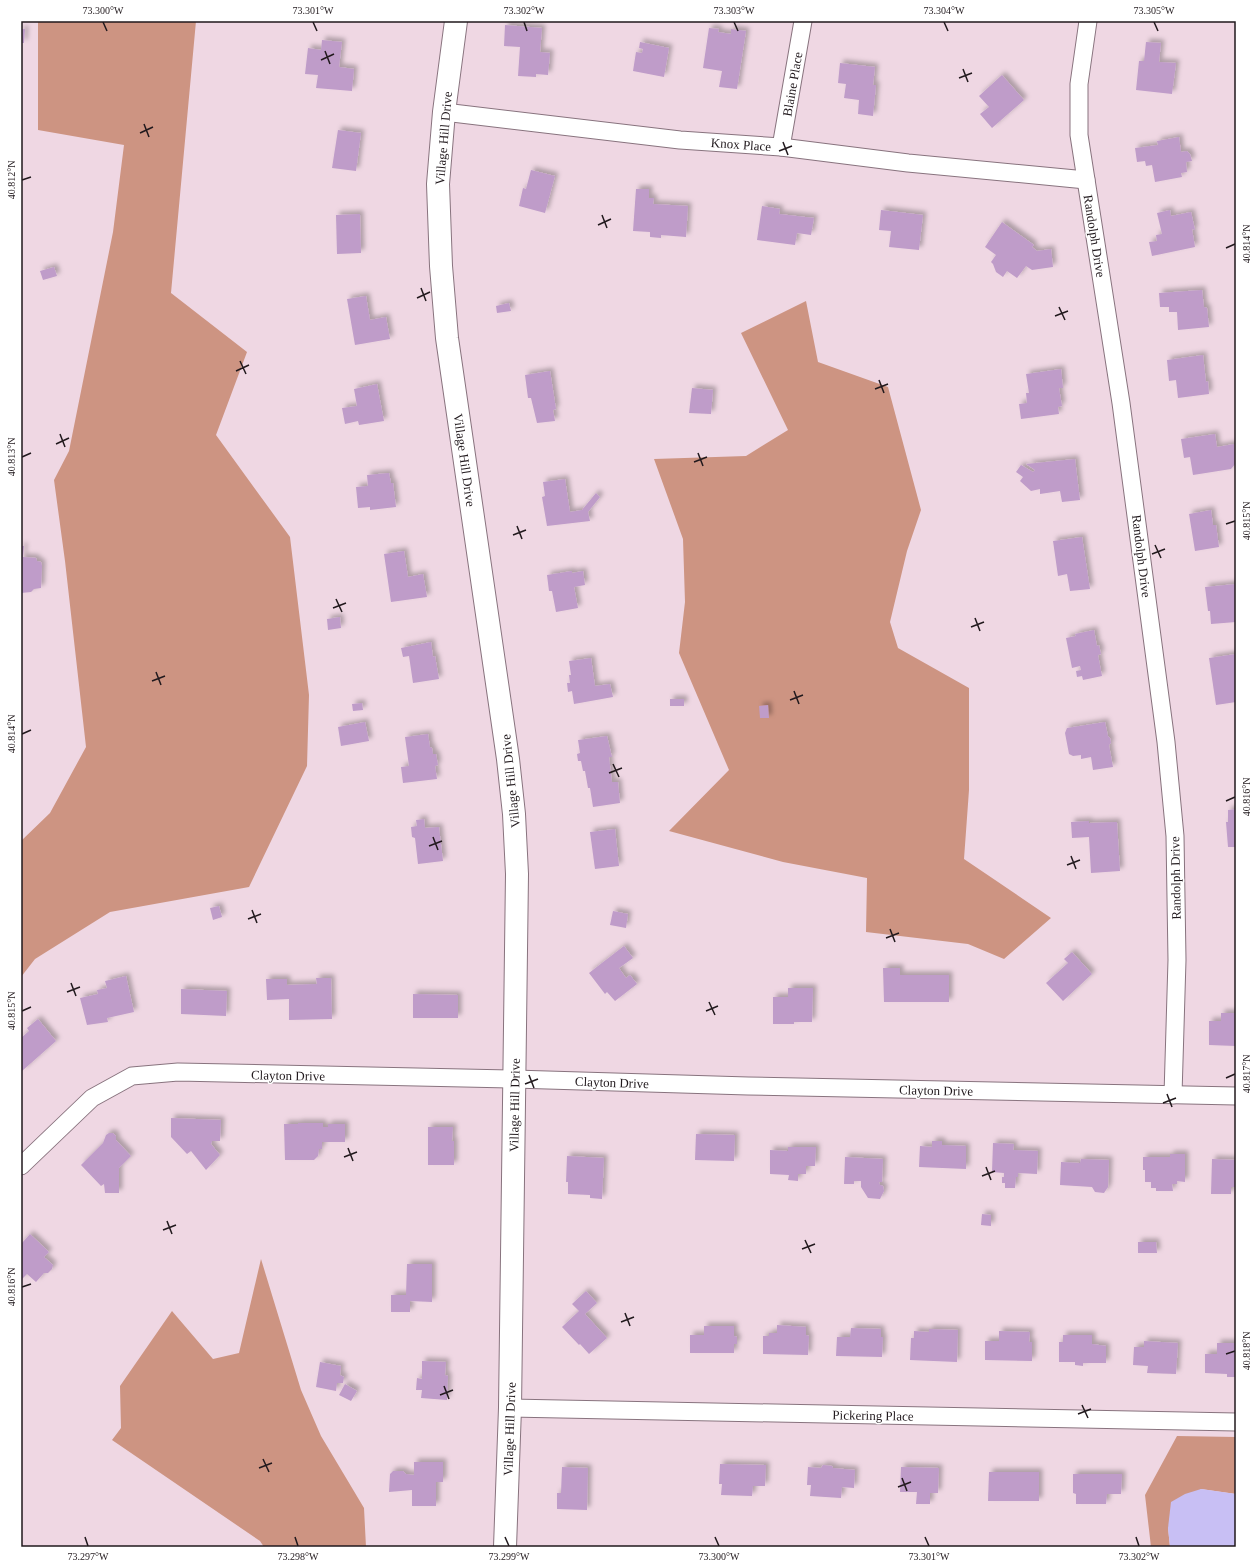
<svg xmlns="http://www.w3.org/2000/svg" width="1257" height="1568" viewBox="0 0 1257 1568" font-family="'Times New Roman',serif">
<defs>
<filter id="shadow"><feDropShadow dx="3.5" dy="-3.5" stdDeviation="2" flood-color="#0004"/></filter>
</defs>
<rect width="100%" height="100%" fill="#efd7e3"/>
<g fill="#cd9482">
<path d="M38,21H196L171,293L247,352L216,435L290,537L309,695L307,766L249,887L110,912L35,959L21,977V841L50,813L86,747L65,561L54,480L69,451L113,232L124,145L38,130Z"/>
<path d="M806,301L818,362L888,387L921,510L907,551L890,622L898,648L969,688V790L964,859L1051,918L1004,959L968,944L866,932L867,878L783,862L669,831L729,770L679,653L685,602L683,539L654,459L746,456L788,430L741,333Z"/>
<path d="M261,1259L301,1390L321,1436L364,1508L366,1547H264L260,1541L112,1440L121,1428L120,1386L172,1311L213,1359L239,1353Z"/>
<path d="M1177,1436L1236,1437V1494L1201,1489L1168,1528L1170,1547H1151L1145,1495Z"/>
</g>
<path fill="#c8bff4" d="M1201,1489L1236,1494V1547H1170L1168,1528L1171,1502L1185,1494Z"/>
<g fill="#bf9cc9" filter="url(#shadow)">
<path d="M505,25L542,28L540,52L550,53L548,75L536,74V77L518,76L520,47L504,46Z"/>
<path d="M709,28L719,29L718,32L731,34V29L746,31L737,89L719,87L722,71L703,68Z"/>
<path d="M21,29H25L24,43H21Z"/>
<path d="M322,40L342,42L339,67L354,69L352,91L316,88L318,75L305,74L308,48L321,50Z"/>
<path d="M640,42L669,48L664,77L633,71L636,52L642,53L643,49L639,48Z"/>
<path d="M1146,42L1161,43L1159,62L1176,63L1172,94L1136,90L1139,61H1144Z"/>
<path d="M840,63L875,67L873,85H876L873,116L858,114L859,100L844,98L846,84L838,83Z"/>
<path d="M1002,75L1024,100L992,128L980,114L989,107L979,96Z"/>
<path d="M338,130L361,133L356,171L332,168Z"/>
<path d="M1179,137L1181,152L1187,151L1190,154L1192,161L1186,162L1187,172L1181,173L1182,177L1155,182L1152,165L1146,166L1145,161L1137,162L1135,148L1158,145L1157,141Z"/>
<path d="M531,170L555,176L545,213L519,206L523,188L526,189Z"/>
<path d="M636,189H649V198H654L653,204L688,206L686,237L661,235V238L650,237V232L633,231Z"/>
<path d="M762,206L780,209L779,214L814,218L811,235L797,233L795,245L757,240Z"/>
<path d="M881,210L923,215L919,250L889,247L891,231L879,230Z"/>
<path d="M1170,210L1171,216L1191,212L1195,230L1192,229L1195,247L1152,256L1149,242L1157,241L1156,235L1162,234L1157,213Z"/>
<path d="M360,214L361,253L337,254L336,215Z"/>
<path d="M1002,222L1034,245L1032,247L1037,251L1051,249L1053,267L1032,270L1026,266L1017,278L1007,271L1003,277L996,272L993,264L991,262L996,255L985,247Z"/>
<path d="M54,267L57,276L43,280L40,271Z"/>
<path d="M1202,290L1204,307L1207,308L1209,327L1178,330L1177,312H1169V307H1160L1159,293Z"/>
<path d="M366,296L370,320L386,317L390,339L355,345L347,299Z"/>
<path d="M509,303L511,311L497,313L496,306Z"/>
<path d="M1203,355L1206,382L1208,381L1209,394L1178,398L1176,380L1169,381L1167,360Z"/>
<path d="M1061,369L1063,388H1059L1062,406L1058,407L1059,414L1021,419L1019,404L1027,403L1026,393H1029L1026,374Z"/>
<path d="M550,371L556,409L553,410L555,421L537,423L531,398H528L525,375Z"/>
<path d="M377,384L384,421L359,425L358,421L345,424L342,408L357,406L354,389Z"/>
<path d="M692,388L713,390L711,414L689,413Z"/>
<path d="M1215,434L1217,447L1234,444L1236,463L1231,469L1193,475L1190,457L1184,458L1181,439Z"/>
<path d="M1075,459L1080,500L1062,502L1060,491L1040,494V489L1031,491L1020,481L1023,477L1016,472L1021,465L1033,472L1035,470L1026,464Z"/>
<path d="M389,473L391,483H393L396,507L370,510V507L358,508L356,487L368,486L367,475Z"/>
<path d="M565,479L570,512L582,510L596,493L600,497L588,512L590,521L547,526L542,497L545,496L543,482Z"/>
<path d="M1211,510L1213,525H1216L1219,547L1195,551L1189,514Z"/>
<path d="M1082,537L1090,589L1070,591L1067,574L1058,576L1053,541Z"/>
<path d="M21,546H24L23,557L36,558L37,561L41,562L42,566L41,588L34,589L31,592L21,593Z"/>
<path d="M404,551L408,577L423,574L427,597L391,602L384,554Z"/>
<path d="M572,571V573L583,571L585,585L574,587L578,608L556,612L552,591H549L547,575Z"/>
<path d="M1236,584V622L1211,624L1210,611H1208L1205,587Z"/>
<path d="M340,617L341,628L328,630L327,619Z"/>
<path d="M1094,630L1097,646L1099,645L1101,654L1098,655L1102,676L1083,680L1082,676L1077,677L1076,671L1081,670L1080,666L1072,668L1066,638L1076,636L1075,634Z"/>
<path d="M431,642L433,657L435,656L439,679L413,683L409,656L403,657L401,648Z"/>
<path d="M1236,654V702L1216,705L1209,658Z"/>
<path d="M591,658L595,686L610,684L613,697L574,704L572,691L568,692L567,683H570L569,675H571L569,661Z"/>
<rect x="670" y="699" width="14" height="7"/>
<path d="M362,703L363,710L353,711L352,704Z"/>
<path d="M768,705L769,718H760L759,706Z"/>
<path d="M365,722L369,741L341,746L338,727Z"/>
<path d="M1105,722L1108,736L1110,738L1111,743L1109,745L1113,767L1093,770L1091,757L1081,759V755L1073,756L1069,754L1065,733L1067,728Z"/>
<path d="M428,734L430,747L432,748L433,754H436L438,765L435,766L437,779L403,783L401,767L409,766L405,737Z"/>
<path d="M607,736L612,757H609L612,782H618L620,803L593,807L590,788H588L585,771H583L581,761H578L577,754L580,753L578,740Z"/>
<path d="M1236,809V847H1228L1226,822H1228V810Z"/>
<path d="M424,819L425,828L439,827L443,861L418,864L415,838L412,837L411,827L417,826L416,820Z"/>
<path d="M1089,821V823L1117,822L1120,871L1091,873L1089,837L1072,838L1071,822Z"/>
<path d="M615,829L619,866L595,869L590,832Z"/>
<path d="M219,906L222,917L213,920L210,908Z"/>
<path d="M613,911L628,914L626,928L610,925Z"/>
<path d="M624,946L633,958L619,968L626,978L630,975L637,984L615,1001L607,992L605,994L589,973Z"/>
<path d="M1072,952L1092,974L1063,1001L1046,983L1068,963L1064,959Z"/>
<path d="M883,968H900V975H949V1002H884Z"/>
<path d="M126,976L134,1012L107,1018L108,1022L87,1025L80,998L98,994L97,990L107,988L105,981Z"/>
<path d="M316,978H331L332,1019L289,1020V999L267,1000L266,979H287V985L317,984Z"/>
<path d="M788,988H813L812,1022H794V1024H773V997H788Z"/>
<path d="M181,989L227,991L226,1016L181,1014Z"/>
<path d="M413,994L458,995V1018H413Z"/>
<path d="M1221,1013H1236V1046L1209,1045V1021H1221Z"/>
<path d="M38,1019L56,1041L22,1071L21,1070V1038L29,1031L27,1028Z"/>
<path d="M171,1118L221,1120L220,1141H212L211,1144L220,1155L206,1170L191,1151L187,1154L171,1137Z"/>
<path d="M298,1123H323V1127H328V1124H345V1142H322V1149H319L318,1156L314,1160H285L284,1124H298Z"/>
<path d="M428,1127H453L452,1141H454V1165H428Z"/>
<path d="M109,1133H113L116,1136V1140L131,1156L119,1168V1193H105L104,1184L101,1186L81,1165L103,1143L106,1135Z"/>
<path d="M696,1134L735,1135L734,1161L695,1160Z"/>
<path d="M932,1141H942V1145L966,1146V1169L919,1167L920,1146L932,1147Z"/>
<path d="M993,1143L1014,1144L1013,1150L1038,1151L1037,1174L1018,1173V1177H1016L1015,1188H1005V1183H1002V1177H1004V1173L992,1172Z"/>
<path d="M788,1147H816L815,1166H806V1174H798V1181L788,1180L789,1175L770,1174V1150L788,1151Z"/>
<path d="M1170,1154H1185V1182L1177,1181V1184H1172L1173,1191H1156V1188H1151V1182H1145V1170H1143V1157H1170Z"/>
<path d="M567,1156L604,1158L602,1199L590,1198V1195L568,1194V1182H566Z"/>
<path d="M845,1157L883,1159L882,1182H879L880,1185L883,1186L884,1191L880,1199L868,1198L861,1187V1181H854V1184H844Z"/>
<path d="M1081,1159L1109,1160L1108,1187L1104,1193L1095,1192L1092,1187L1060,1185L1061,1162L1080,1163Z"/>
<path d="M1212,1159L1236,1160V1187H1231V1194H1211Z"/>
<path d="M982,1214L991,1215V1226L981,1225Z"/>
<path d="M30,1234L49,1252L44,1257L53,1265L52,1269L48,1273H44L36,1282L27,1274L21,1280V1242L22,1243Z"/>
<path d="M1138,1242H1156L1157,1253H1138Z"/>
<path d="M407,1264H432V1302L410,1301V1312H391V1295H406Z"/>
<path d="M586,1291L597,1303L585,1314L607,1338L589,1354L580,1344L579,1345L562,1327L579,1311L572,1304Z"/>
<path d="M777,1325L806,1327V1335L809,1336L808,1355L763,1354V1336H769V1333H777Z"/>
<path d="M704,1326H734V1336L737,1337V1344H734V1353H690V1335H704Z"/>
<path d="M851,1328L881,1329V1337H883L882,1357L836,1356L837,1337H850Z"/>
<path d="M929,1329L958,1330L957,1362L910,1360L911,1338H914V1331L929,1332Z"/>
<path d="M999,1331L1030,1332L1029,1342H1032V1361L985,1360V1341H999Z"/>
<path d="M1063,1335H1092V1344L1106,1346V1363H1083V1366L1075,1365V1362H1059V1342H1063Z"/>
<path d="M1144,1341L1178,1343L1176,1374L1147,1373L1148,1366L1133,1365L1134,1347H1144Z"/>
<path d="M1217,1343H1236V1377H1227V1374L1205,1373V1354H1217Z"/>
<path d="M422,1361L446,1362L445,1375L448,1376L447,1400L421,1398L422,1390H416L417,1378L422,1379Z"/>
<path d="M320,1362L341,1366L340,1375L344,1377L343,1383H337L336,1391L316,1387Z"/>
<path d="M345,1384L357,1391L351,1401L339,1395Z"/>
<path d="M414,1462H443V1482H436V1506H412V1490L389,1492L390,1474L393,1471H403L406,1474L414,1475Z"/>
<path d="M720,1464L766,1465L765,1486H753L752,1496L721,1495L722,1484H719Z"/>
<path d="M823,1465L832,1466L833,1468L855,1470L854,1488L842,1487L841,1498L810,1496L811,1485H807L808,1467L821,1468Z"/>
<path d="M562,1467L588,1468L587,1510L557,1509V1493H561Z"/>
<path d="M901,1467L939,1468L938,1493H930V1504H916L917,1492H900Z"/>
<path d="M989,1472H1039V1501H988Z"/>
<path d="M1073,1474H1122L1121,1494H1107L1106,1504H1076V1494L1073,1493Z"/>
</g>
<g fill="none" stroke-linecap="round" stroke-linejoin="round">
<g stroke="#88737e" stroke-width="19">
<g id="minor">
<path d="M1088,21L1079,84V135L1121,403L1166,742L1175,836L1177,960L1173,1095"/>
<path d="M444,112L680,140L781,147L908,163L1086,180"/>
<path d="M781,147L803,21"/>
<path d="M21,1166L92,1098L132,1076L178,1072L514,1079L748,1086L1236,1096"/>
<path d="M510,1408L1236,1422"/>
</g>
</g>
<g stroke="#88737e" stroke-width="24">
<path id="tertiary" d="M456,21L444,112L438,184L441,266L447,338L508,759L514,814L517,874L510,1408L505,1547"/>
</g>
<use href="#minor" stroke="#fff" stroke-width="17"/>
<use href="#tertiary" stroke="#fff" stroke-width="22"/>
</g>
<path fill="none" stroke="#21191d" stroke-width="1.5" d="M103,22L107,31M313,22L317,31M524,22L527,31M734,22L738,31M944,22L948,31M1154,22L1158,31M325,51L330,64M321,60L334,54M963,69L968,82M959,78L972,73M144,124L149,137M140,133L153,127M783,142L788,155M779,151L792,146M22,180L31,177M602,215L607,228M598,225L611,219M1226,248L1235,244M421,288L426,301M417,298L430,292M1059,307L1065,320M1055,316L1068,311M240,361L246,374M236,371L249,365M879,380L884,393M875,389L888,384M60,434L65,447M56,444L69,438M698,453L703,466M22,457L31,453M694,462L707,457M1226,524L1235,521M517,526L522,539M513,535L526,530M1155,545L1161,558M1152,554L1165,549M336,599L342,612M333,608L346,603M975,618L980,631M971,627L984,622M156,672L161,685M152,681L165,676M794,691L799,704M790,700L803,695M22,734L31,730M613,764L619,777M609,773L622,768M1226,801L1235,797M433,837L438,850M429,846L442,841M1071,856L1076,869M1067,865L1080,860M252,910L257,923M248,919L261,914M890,929L895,942M886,938L899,933M71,983L76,996M67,992L80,987M709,1002L715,1015M22,1011L31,1007M706,1011L718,1006M529,1075L534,1088M1226,1078L1235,1074M525,1084L538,1079M1167,1094L1172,1107M1163,1103L1176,1098M348,1148L353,1161M344,1157L357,1152M986,1167L991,1180M982,1176L995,1171M167,1221L172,1234M163,1230L176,1225M805,1240L811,1253M802,1249L815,1244M22,1287L31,1284M625,1313L630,1326M621,1322L634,1317M1226,1354L1235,1351M444,1386L449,1399M440,1395L453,1390M1082,1405L1088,1418M1078,1414L1091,1409M263,1459L269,1472M259,1468L272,1463M902,1478L907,1491M898,1487L911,1482M85,1537L88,1546M295,1537L298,1546M505,1537L509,1546M715,1537L719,1546M925,1537L929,1546M1136,1537L1139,1546"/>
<g text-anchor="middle" stroke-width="3" stroke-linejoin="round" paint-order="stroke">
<g font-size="13" fill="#21191d" stroke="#fff">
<text transform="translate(792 84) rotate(-80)" y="5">Blaine Place</text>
<text transform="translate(443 138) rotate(-85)" y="5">Village Hill Drive</text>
<text transform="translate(741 144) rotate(4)" y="5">Knox Place</text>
<text transform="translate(1095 236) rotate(81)" y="5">Randolph Drive</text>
<text transform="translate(465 460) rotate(82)" y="5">Village Hill Drive</text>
<text transform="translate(1142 556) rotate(83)" y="5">Randolph Drive</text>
<text transform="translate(510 781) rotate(-96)" y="5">Village Hill Drive</text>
<text transform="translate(1175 878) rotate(-91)" y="5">Randolph Drive</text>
<text transform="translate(288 1075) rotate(1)" y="5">Clayton Drive</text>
<text transform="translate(612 1082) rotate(2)" y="5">Clayton Drive</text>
<text transform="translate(936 1090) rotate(1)" y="5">Clayton Drive</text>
<text transform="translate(514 1105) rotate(-89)" y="5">Village Hill Drive</text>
<text transform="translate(873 1415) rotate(1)" y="5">Pickering Place</text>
<text transform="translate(509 1429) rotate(-88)" y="5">Village Hill Drive</text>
</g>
</g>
<rect width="1257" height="1568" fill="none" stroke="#ffffff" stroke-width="44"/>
<rect x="22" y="22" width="1213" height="1524" fill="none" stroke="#21191d" stroke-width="1.5"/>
<g font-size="10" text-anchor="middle" fill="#21191d">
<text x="103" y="14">73.300°W</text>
<text x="313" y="14">73.301°W</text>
<text x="524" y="14">73.302°W</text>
<text x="734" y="14">73.303°W</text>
<text x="944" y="14">73.304°W</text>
<text x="1154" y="14">73.305°W</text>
<text transform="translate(11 180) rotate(-90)" y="4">40.812°N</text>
<text transform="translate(1246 244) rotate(-90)" y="4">40.814°N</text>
<text transform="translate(11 457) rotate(-90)" y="4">40.813°N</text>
<text transform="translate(1246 521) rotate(-90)" y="4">40.815°N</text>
<text transform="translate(11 734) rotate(-90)" y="4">40.814°N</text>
<text transform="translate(1246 797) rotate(-90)" y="4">40.816°N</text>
<text transform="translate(11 1011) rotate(-90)" y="4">40.815°N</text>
<text transform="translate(1246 1074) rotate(-90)" y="4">40.817°N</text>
<text transform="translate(11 1287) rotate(-90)" y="4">40.816°N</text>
<text transform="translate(1246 1351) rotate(-90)" y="4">40.818°N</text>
<text x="88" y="1560">73.297°W</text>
<text x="298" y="1560">73.298°W</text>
<text x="509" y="1560">73.299°W</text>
<text x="719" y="1560">73.300°W</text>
<text x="929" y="1560">73.301°W</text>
<text x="1139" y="1560">73.302°W</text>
</g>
</svg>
